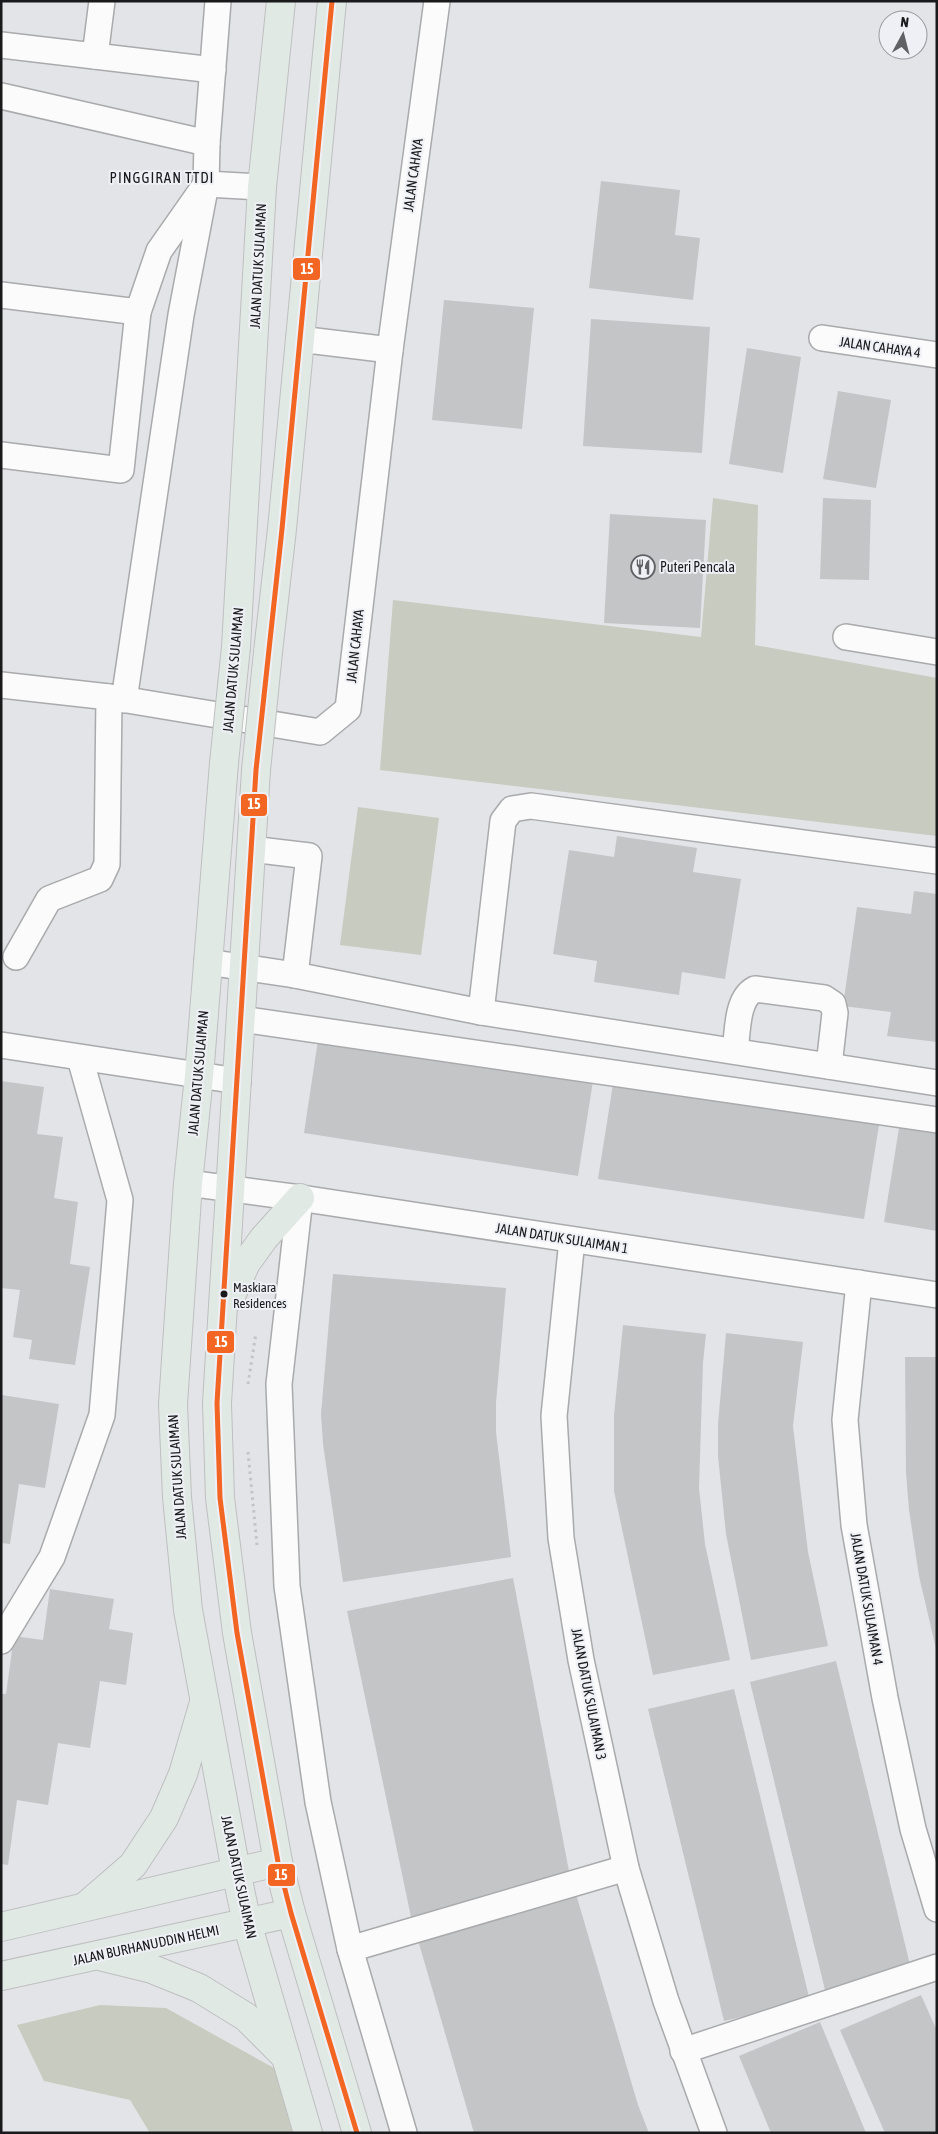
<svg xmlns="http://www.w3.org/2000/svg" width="938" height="2134" viewBox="0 0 938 2134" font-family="'Asap Condensed',sans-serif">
<rect width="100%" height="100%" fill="#e3e4e7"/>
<g fill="#c8cbc0">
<path d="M713,498L758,505L755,645L937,678V836L380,770L393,600L701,637Z"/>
<path d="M358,807L439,818L421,955L340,945Z"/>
<path d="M100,2005L166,2008L274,2068L293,2133H150L130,2100L44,2081L17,2025Z"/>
</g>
<g fill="#c4c5c7">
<path d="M601,181L680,190L675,235L700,238L693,300L589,288Z"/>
<path d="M444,300L534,308L522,429L432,420Z"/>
<path d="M591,319L710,327L702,453L583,446Z"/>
<path d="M747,348L801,357L783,473L729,464Z"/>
<path d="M838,391L891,400L876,488L823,479Z"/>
<path d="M823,498L871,500L869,580L820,579Z"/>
<path d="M610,514L706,520L700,628L604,623Z"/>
<path d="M617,836L697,848L693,872L741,879L725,979L682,972L679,995L594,982L597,961L553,954L569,850L614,857Z"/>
<path d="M914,891L937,894V1042L887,1036L891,1012L843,1006L857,907L911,914Z"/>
<path d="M318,1040L593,1081L578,1176L304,1133Z"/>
<path d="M1,1081L44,1087L37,1134L63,1137L54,1198L78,1202L70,1264L90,1267L75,1365L29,1359L32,1340L13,1337L20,1290L1,1288Z"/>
<path d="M613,1084L879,1125L864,1219L598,1179Z"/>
<path d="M899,1128L937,1133V1231L884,1222Z"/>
<path d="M333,1274L506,1288L496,1403V1432L511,1557L343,1582L323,1444L321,1414Z"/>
<path d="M623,1325L706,1334L703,1363L699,1488L705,1544L730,1660L653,1675L614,1491V1415Z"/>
<path d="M726,1333L803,1342L793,1426L808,1552L828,1646L751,1660L726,1534L718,1456V1424Z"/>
<path d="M905,1357H937V1653L919,1576L909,1510L906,1473Z"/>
<path d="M2,1395L59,1404L45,1488L19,1484L10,1544L1,1543Z"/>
<path d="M513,1578L569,1871L411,1917L347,1611Z"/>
<path d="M50,1589L114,1599L109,1629L133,1633L126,1685L100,1681L90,1748L58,1743L48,1805L17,1800L8,1865L1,1864V1694H6L14,1636L43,1640Z"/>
<path d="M836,1661L912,1973L826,1994L750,1682Z"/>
<path d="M734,1689L810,2001L724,2021L648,1709Z"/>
<path d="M576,1894L638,2105L649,2133H474L418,1940Z"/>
<path d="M921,1995L937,2031V2133H885L840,2030Z"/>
<path d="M820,2022L866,2133H771L739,2056Z"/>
</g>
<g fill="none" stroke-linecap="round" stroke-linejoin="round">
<g stroke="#a9aaac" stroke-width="28">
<g id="minor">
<path d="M1,45L213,70"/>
<path d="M95,56L102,1"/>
<path d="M1,96L207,143"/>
<path d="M1,295L138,312L159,251L206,184L262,187"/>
<path d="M822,338L937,355"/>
<path d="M299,339L390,350"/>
<path d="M1,455L121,470L138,312"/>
<path d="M846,637L937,652"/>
<path d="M1,685L109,697L320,732L348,709L390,350L437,1"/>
<path d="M124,700L181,315L206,184L207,143L218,1"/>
<path d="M251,849L309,856L295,975"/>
<path d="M16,957L49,899L100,879L107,864L109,697"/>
<path d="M207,962L295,975L481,1012L937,1083"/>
<path d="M481,1012L503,821L512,809L531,806L937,861"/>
<path d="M241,1019L937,1120"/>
<path d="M1,1045L238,1081"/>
<path d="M735,1051C738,1032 736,999 755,989L824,998L833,1004L835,1013L829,1066"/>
<path d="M188,1183L300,1198L937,1295"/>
<path d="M300,1198L279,1384L287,1586L318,1802L350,1949L404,2133"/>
<path d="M572,1240L554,1416L561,1538L581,1660L626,1868L666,2001L714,2133"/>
<path d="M859,1283L845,1420L854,1525L885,1698L913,1829L937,1909"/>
<path d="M1,1641L52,1557L102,1415L120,1200L80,1058"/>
<path d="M350,1949L626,1868"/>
<path d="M683,2051L937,1967"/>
</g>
</g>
<g stroke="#bebfc0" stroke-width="30">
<g id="major">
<path d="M236,647L262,187L281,1"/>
<path d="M268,652L282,529L332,1"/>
<path d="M224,763L199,1076L188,1183L173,1404L177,1497L188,1610L236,1871L247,1923L308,2133"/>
<path d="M256,770L217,1403L220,1498L237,1633L278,1862L291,1913L357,2133"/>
<path d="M230,1298L246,1263L264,1238L300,1198"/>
<path d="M88,1904L133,1865L164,1818L183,1774L203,1706"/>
<path d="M1,1927L278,1862"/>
<path d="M103,1957L152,1969L199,1988L246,2017L286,2057"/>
<path d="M1,1976L291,1913"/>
</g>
</g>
<g stroke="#c3c3c4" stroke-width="3" stroke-dasharray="2.5 4" stroke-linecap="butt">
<path d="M248,1384L256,1333"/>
<path d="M248,1452L257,1545"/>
</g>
<use href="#minor" stroke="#fbfbfb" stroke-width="25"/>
<use href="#major" stroke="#e1e9e5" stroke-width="28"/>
<g stroke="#bebfc0" stroke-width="30" stroke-linecap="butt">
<g id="major-bridge">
<path d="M224,763L236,647"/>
<path d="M256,770L268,652"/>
</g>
</g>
<use href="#major-bridge" stroke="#e1e9e5" stroke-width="28"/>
<g stroke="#eef0f6" stroke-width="9">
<path id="bus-1" d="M332,1L282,529L256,770L217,1403L220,1498L237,1633L278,1862L291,1913L357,2133"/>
</g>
<use href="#bus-1" stroke="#f26522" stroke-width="5"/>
</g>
<defs>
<g id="restaurant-ring" transform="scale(1.25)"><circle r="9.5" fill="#eef0f6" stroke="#606164" stroke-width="1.5"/><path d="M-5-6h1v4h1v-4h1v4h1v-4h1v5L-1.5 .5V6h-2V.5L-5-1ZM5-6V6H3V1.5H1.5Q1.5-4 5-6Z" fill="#606164"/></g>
</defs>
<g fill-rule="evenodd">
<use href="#restaurant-ring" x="643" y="567"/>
</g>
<circle fill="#1a1a1d" stroke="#eef0f6" stroke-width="2" cx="224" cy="1294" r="4.5"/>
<g text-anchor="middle" stroke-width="4" stroke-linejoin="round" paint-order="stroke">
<g font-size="13" fill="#1a1a1d" stroke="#eef0f6" text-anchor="start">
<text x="233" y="1292">Maskiara<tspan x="233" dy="16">Residences</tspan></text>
</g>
<g font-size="14" fill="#1a1a1d" stroke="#eef0f6">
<text transform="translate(413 175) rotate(-82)" y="5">JALAN CAHAYA</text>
<text transform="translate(258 266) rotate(-87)" y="5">JALAN DATUK SULAIMAN</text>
<text transform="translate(880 347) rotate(8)" y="5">JALAN CAHAYA 4</text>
<text transform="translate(355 646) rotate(-84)" y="5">JALAN CAHAYA</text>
<text transform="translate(233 670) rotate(-85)" y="5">JALAN DATUK SULAIMAN</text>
<text transform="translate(198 1073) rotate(-85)" y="5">JALAN DATUK SULAIMAN</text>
<text transform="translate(562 1238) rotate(9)" y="5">JALAN DATUK SULAIMAN 1</text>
<text transform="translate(177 1477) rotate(-94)" y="5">JALAN DATUK SULAIMAN</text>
<text transform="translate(867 1599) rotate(80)" y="5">JALAN DATUK SULAIMAN 4</text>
<text transform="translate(589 1694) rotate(79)" y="5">JALAN DATUK SULAIMAN 3</text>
<text transform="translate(239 1877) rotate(78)" y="5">JALAN DATUK SULAIMAN</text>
<text transform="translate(146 1945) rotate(-12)" y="5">JALAN BURHANUDDIN HELMI</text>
</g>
<g font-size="14" fill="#1a1a1d" stroke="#eef0f6" text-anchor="start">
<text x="660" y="572">Puteri Pencala</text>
</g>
<g font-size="15" letter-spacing="1" fill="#1a1a1d" stroke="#eef0f6">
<text x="162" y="183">PINGGIRAN TTDI</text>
</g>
</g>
<g stroke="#eef0f6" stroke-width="2">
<rect x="292" y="257" width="29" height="24" rx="5" fill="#f26522"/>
<rect x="240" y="793" width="28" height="24" rx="5" fill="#f26522"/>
<rect x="206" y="1330" width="29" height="24" rx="5" fill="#f26522"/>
<rect x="267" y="1863" width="29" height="24" rx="5" fill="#f26522"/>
</g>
<g font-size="14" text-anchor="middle" font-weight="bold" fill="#fff">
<text x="307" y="274">15</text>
<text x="254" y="809">15</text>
<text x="221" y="1347">15</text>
<text x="281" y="1880">15</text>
</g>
<rect width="938" height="2134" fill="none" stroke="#1a1a1d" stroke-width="5"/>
<g transform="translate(903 35) rotate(7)"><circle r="24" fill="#eef0f6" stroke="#999a9f"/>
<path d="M0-4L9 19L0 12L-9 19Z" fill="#606164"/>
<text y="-8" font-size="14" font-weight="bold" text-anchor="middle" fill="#1a1a1d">N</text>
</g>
</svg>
